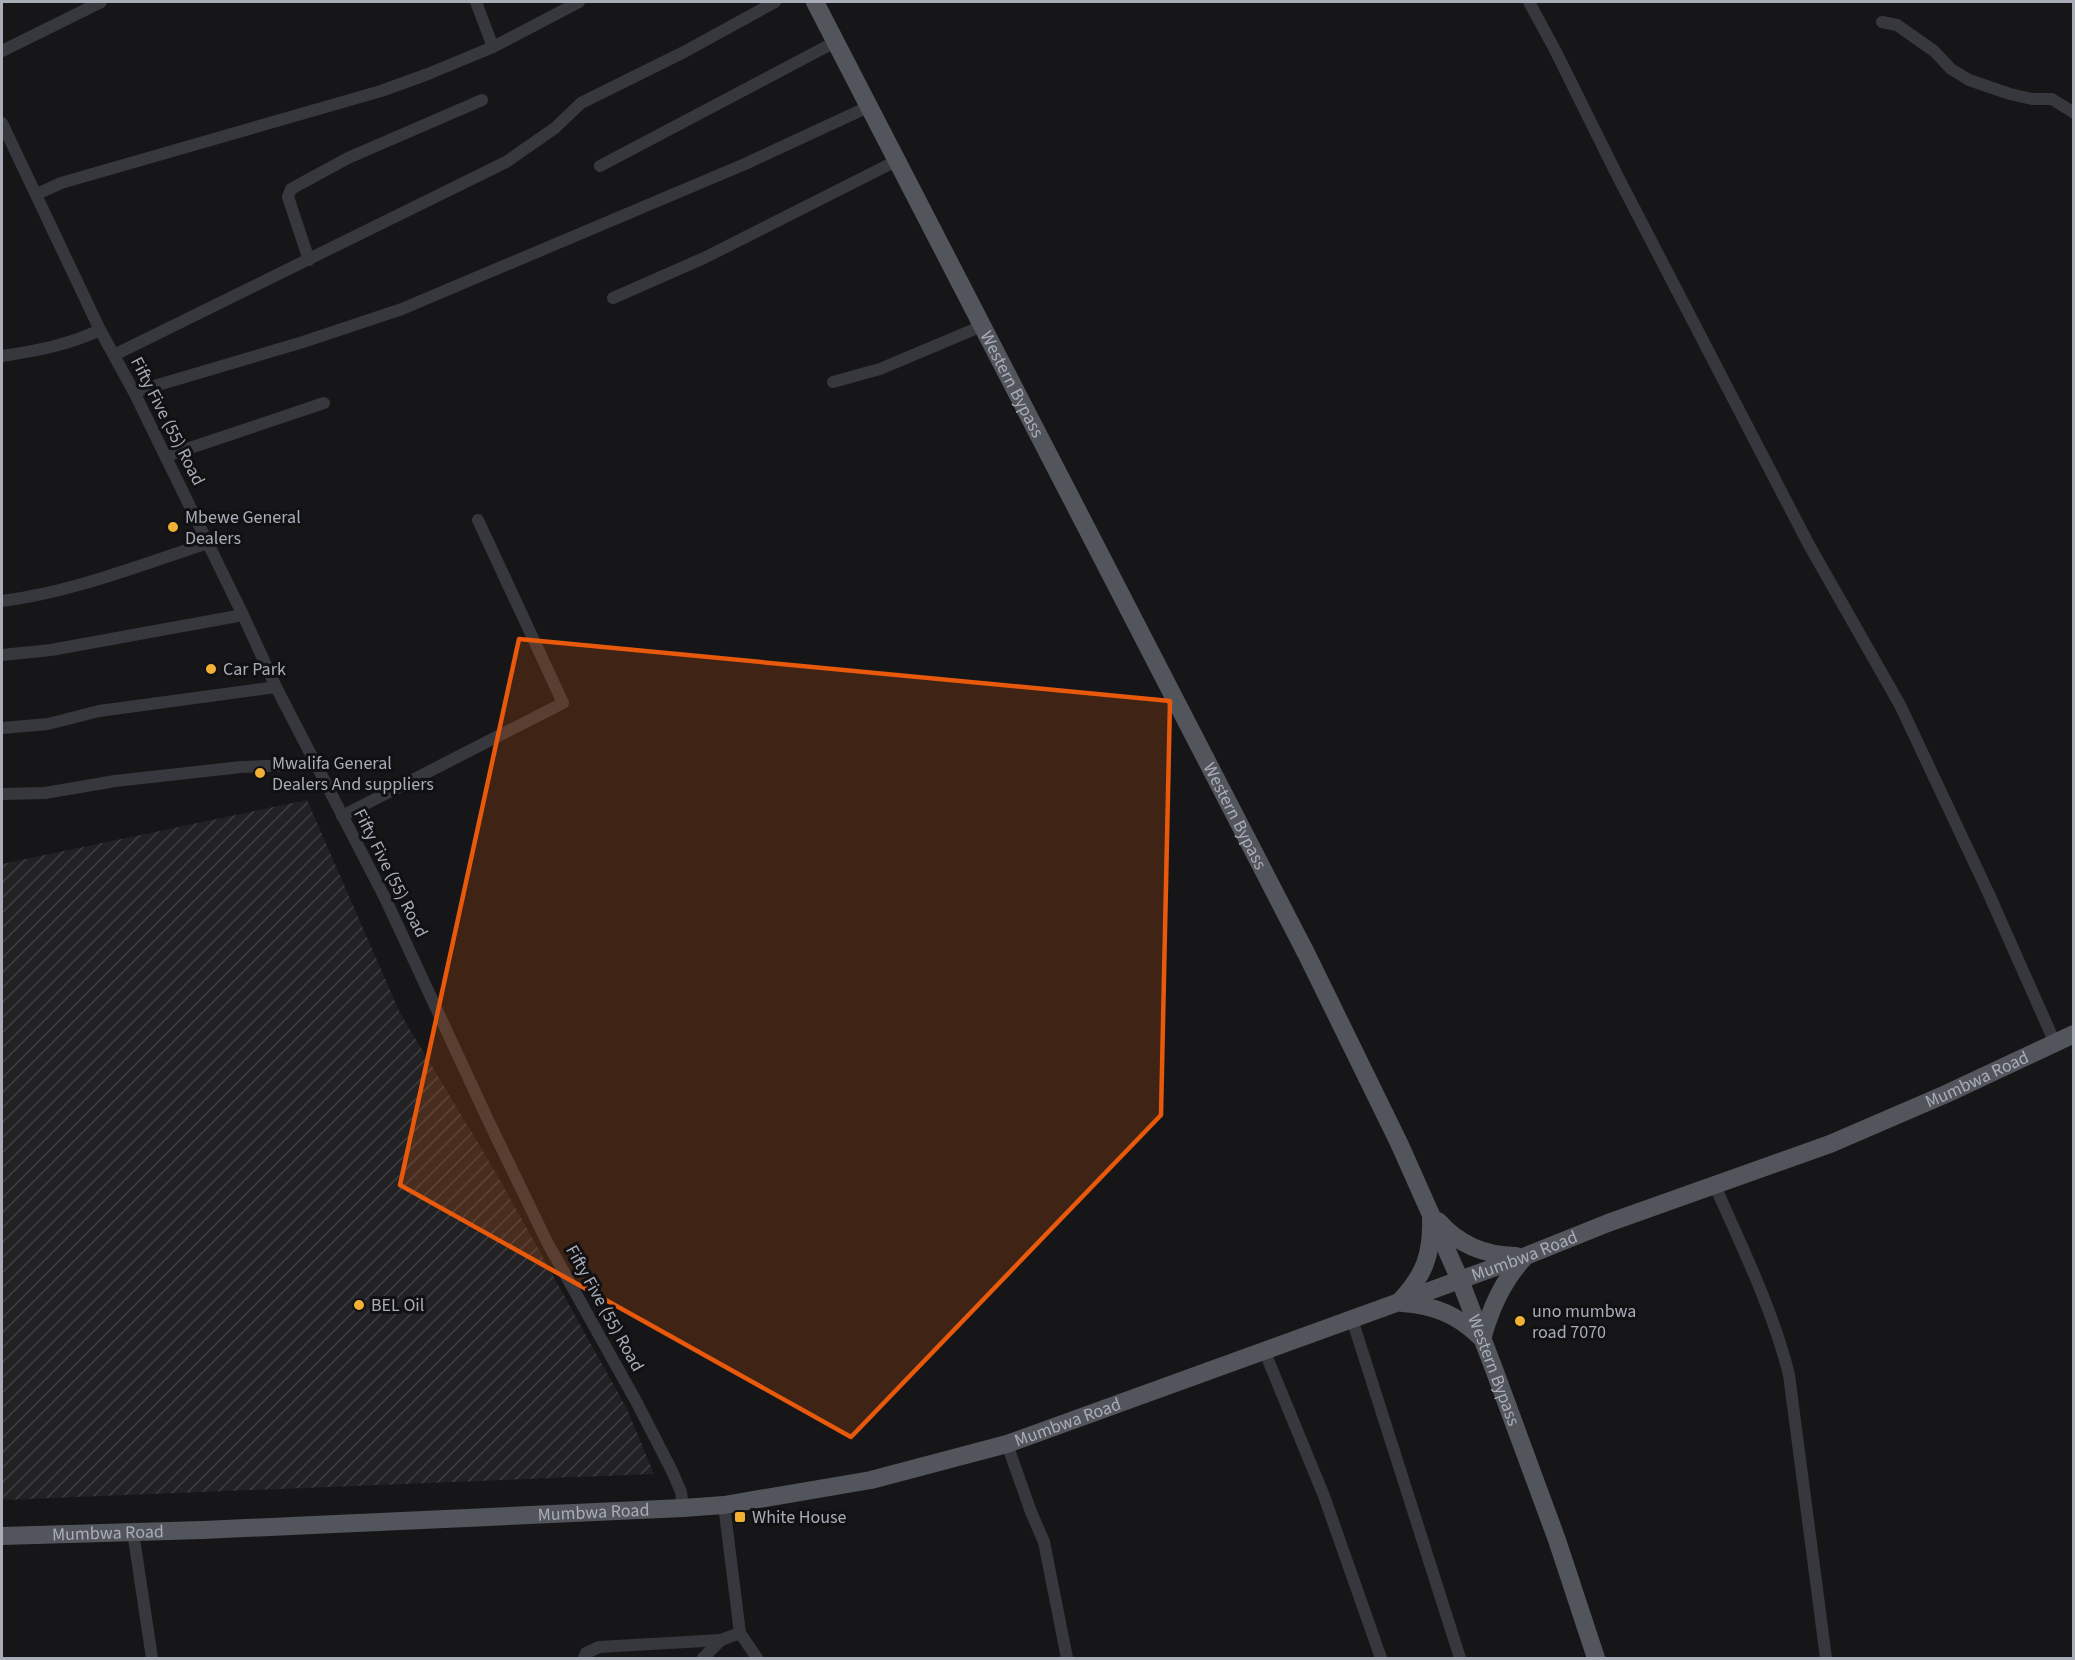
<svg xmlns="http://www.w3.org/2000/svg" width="2075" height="1660" viewBox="0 0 2075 1660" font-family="'Source Sans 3',sans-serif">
<defs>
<pattern id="industrial-furrows" width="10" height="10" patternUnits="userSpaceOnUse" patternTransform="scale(1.5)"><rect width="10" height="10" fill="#222225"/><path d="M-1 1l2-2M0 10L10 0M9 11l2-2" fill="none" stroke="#3f3f43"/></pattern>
</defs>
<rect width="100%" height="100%" fill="#161618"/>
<path fill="url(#industrial-furrows)" d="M307,800L400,1013L496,1173L627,1409L654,1474L2,1500V864Z"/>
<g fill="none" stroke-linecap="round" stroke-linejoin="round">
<g stroke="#37383d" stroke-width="12">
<path d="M1529,2L1555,50L1617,175L1809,545L1900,705L1988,892L2055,1043"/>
<path d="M1882,22L1897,25L1934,51L1951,69L1969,80L2010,94L2032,99H2052L2074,113"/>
<path d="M493,47L579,2"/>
<path d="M2,51L101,2"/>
<path d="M2,123L100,330L134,392L243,615L276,687L385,898L488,1120L547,1242L636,1401L672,1471L681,1492L683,1508"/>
<path d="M600,166L835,42"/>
<path d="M37,194L61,183L381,91L428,74L493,47L476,2"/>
<path d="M309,260L288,197L291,189L348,158L482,100"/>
<path d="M613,298L704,258L896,161"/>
<path d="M114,355L506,162L555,128L581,103L684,52L775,2"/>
<path d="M2,356C36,351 68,345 100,330"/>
<path d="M833,382L880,369L982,326"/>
<path d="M134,392L303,342L402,309L745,164L868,107"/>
<path d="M166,456L324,403"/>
<path d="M2,601C73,592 140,565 208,543"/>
<path d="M2,655L51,650L243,615"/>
<path d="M2,728L48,724L99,711L276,687"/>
<path d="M2,794L45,793L115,781L241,767L314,764"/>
<path d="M342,816L563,703L478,520"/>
<path d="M1715,1186C1742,1247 1773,1310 1789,1375L1826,1658"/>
<path d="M1352,1319L1460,1658"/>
<path d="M1264,1350L1324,1496L1381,1658"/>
<path d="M1007,1444L1031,1512L1044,1542L1067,1658"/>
<path d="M724,1505L740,1633L757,1658"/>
<path d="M133,1532L152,1658"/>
<path d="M584,1658L586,1653L599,1647L721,1640"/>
<path d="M703,1658L721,1640L740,1633"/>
</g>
<g stroke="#53555c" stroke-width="18">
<path id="s1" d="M815,2L1307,955L1399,1143L1460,1280L1494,1369L1557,1540L1596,1658"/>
<path d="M1438,1221C1459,1245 1484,1255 1516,1256"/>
<path d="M1400,1301C1424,1276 1432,1254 1431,1220"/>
<path d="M1402,1303C1432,1305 1457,1314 1479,1336"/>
<path d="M1482,1339C1491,1308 1502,1282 1524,1258"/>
<path id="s2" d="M2,1536L203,1530L683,1508L724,1505L871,1480L1007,1444L1526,1256L1608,1223L1830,1144L1946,1094L2074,1034"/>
</g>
</g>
<path fill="#e8590c" fill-opacity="0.2" stroke="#e8590c" stroke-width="4.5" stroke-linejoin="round" d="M519,639L1170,701L1161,1115L851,1437L400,1185Z"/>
<g fill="#f2b134" stroke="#111113" stroke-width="2">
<circle cx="173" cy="527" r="6"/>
<circle cx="211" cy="669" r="6"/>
<circle cx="260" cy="773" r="6"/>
<circle cx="359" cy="1305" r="6"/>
<circle cx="1520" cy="1321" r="6"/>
<rect x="734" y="1511" width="12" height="12" rx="3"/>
</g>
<g text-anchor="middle" stroke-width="6" stroke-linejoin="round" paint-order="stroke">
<g font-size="18" fill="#a8adb8" stroke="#111113">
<text dy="6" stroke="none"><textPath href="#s1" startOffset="430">Western Bypass</textPath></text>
<text transform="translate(168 421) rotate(63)" y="6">Fifty Five (55) Road</text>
<text dy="6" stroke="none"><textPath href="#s1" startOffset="916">Western Bypass</textPath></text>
<text transform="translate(391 873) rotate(63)" y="6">Fifty Five (55) Road</text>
<text dy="6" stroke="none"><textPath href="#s2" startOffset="2049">Mumbwa Road</textPath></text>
<text dy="6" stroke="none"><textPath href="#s2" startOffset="1563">Mumbwa Road</textPath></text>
<text transform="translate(605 1308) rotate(61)" y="6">Fifty Five (55) Road</text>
<text dy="6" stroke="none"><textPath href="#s1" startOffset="1528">Western Bypass</textPath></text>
<text dy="6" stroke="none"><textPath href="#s2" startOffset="1077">Mumbwa Road</textPath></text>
<text dy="6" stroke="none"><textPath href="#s2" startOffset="592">Mumbwa Road</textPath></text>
<text dy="6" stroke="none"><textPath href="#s2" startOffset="106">Mumbwa Road</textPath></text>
</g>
<g font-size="18" fill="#a8adb8" stroke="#111113" text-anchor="start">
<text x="185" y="523">Mbewe General<tspan x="185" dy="21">Dealers</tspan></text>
<text x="223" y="675">Car Park</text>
<text x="272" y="769">Mwalifa General<tspan x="272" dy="21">Dealers And suppliers</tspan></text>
<text x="371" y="1311">BEL Oil</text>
<text x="1532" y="1317">uno mumbwa<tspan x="1532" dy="21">road 7070</tspan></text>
<text x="752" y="1523">White House</text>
</g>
</g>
<rect width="2075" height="1660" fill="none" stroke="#a8adb8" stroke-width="6"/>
</svg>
